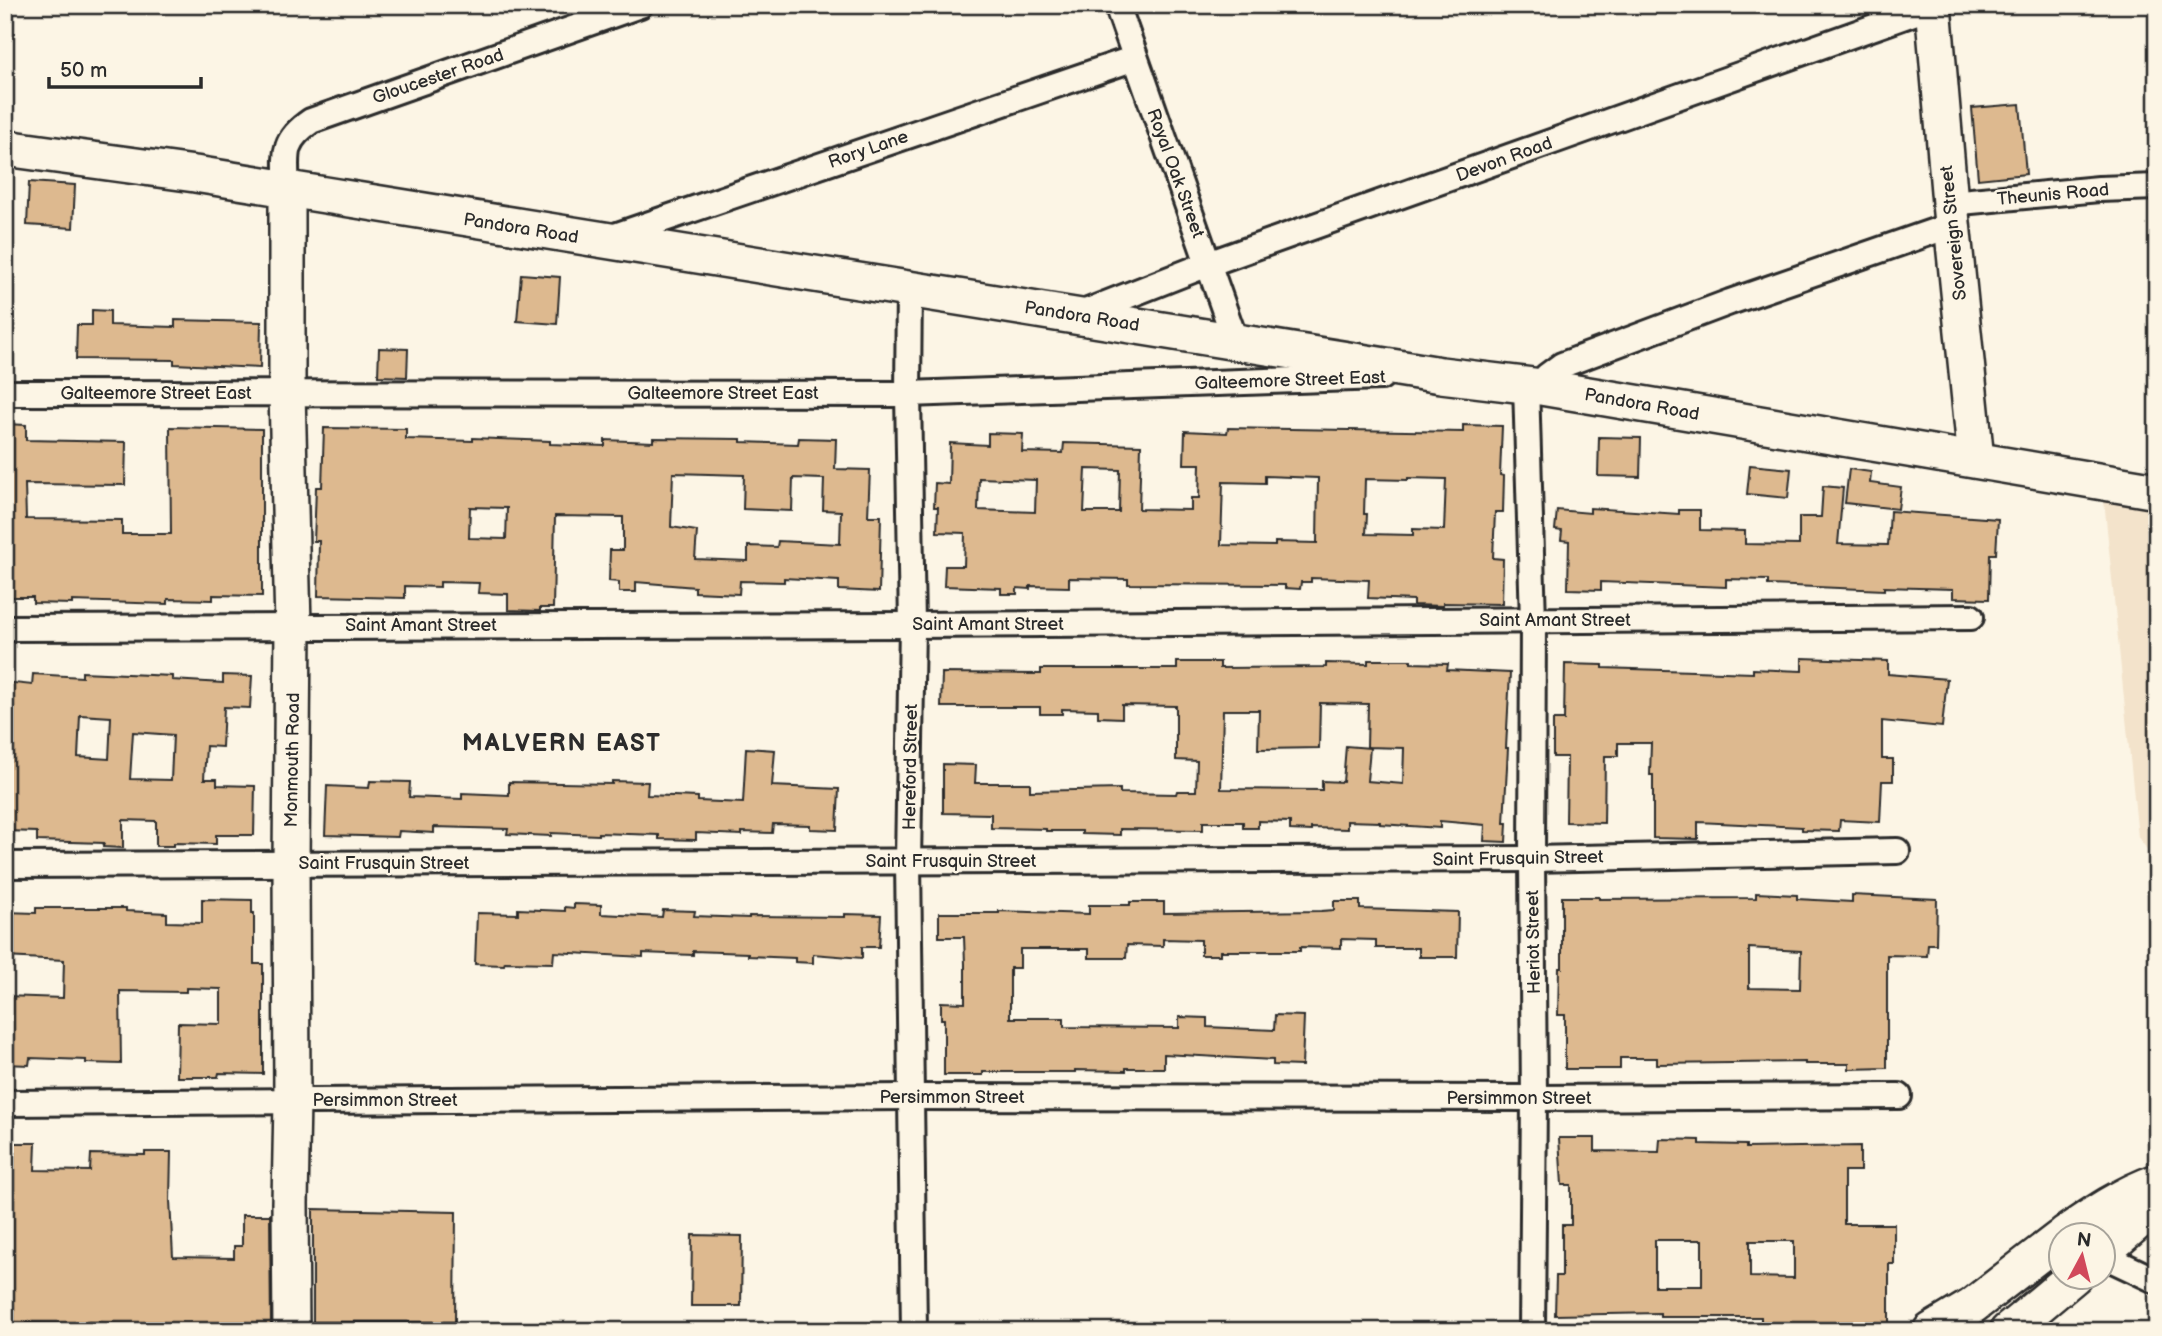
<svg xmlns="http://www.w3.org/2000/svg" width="2162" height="1336" viewBox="0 0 2162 1336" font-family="'Balsamiq Sans',sans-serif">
<rect width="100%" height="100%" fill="#fcf5e5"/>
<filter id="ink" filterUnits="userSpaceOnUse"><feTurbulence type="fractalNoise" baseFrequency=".0143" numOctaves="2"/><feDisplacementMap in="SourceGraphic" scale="14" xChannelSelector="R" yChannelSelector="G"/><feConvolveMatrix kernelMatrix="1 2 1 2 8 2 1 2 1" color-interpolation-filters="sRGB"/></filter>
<g filter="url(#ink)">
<path fill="#f3e3cb" d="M2104,500L2157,510V863L2138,837Z"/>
<g fill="#ddb98f" stroke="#2b2b2b" stroke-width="2" fill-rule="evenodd">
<path d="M2020,104L2026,174L1978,179L1972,108Z"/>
<path d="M29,182L75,185L73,228L27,225Z"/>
<path d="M521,274L560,277L557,324L517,321Z"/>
<path d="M92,310L110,311V325L175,327V320L261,322L260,368L174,364V360L76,359L77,325H92Z"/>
<path d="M379,348L408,349L407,377L378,376Z"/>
<path d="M5,424L26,425V440L126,442L125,485L25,484L26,519L122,520V534H171L170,427L262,429V596L213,595V600L168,599V604L72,601V604L33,603V597H5Z"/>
<path d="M1463,425L1502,426L1500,475L1504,476L1503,512H1495L1493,558L1503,559L1502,604L1443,603V606L1413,605V600L1368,598L1369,580L1311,578V582H1301L1300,589L1285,588V585L1128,584V579L1069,578V587L1030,586V589L1017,588V594H1001V588L944,586L945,566H964L965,533L937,532L938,507H934L935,483L949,484L950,443L988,445V433L1023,434L1022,452L1063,453L1064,443L1141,445L1139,509L1191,510V498H1199L1200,464H1184L1185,431L1227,433L1228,428L1463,432ZM1086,469L1120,470L1119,512H1084ZM1265,476L1318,478L1317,543L1275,542V546L1221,545L1223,482L1265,483ZM979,478L1036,480L1035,512L978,510ZM1408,478L1446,479L1444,530L1413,529V535L1366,534L1367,514H1364L1365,479L1408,480Z"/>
<path d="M324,428L406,429V439L473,441V438L550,441V444L605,446V440L653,442V438L741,439V442L798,444L799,438L836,439L835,469L870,470L868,516H881L879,592L839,590V581L784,578V582L740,581L739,594L695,592V587L636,582V592H619V582L609,581L610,550H623V517L555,516L553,608H540V611L508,610V594L478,593L479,583L440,582V587L405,586V598L318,596L319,541H314L315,516L316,487H322ZM673,473L744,475L743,509L792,511L793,478L824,479L823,510L841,511L840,544L778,541L777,547L748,546V561L695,559L697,531L671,527ZM470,507L507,508L506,539L469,538Z"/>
<path d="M1599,437L1641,438L1640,477L1598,476Z"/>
<path d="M1750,465L1791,469L1788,498L1747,494Z"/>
<path d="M1849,469L1871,472L1870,483L1901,487L1898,509L1845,503Z"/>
<path d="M1823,486L1843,488L1838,544L1888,545L1890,511L1998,519L1996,554H1990L1989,599L1953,598V589L1884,587V590L1768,585V580L1726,579V587L1601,582V590L1568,589L1569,541L1561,540L1562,531L1555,530L1557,510L1590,513V508L1679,514V510H1700V530L1745,531V544L1799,545V517H1821Z"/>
<path d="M1802,658L1888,661V674L1947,679L1942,727L1882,721V759H1893V781H1882L1880,822L1840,820L1839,831L1802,830V827L1698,822V839L1653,838V775H1650L1651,743H1618V756H1605L1604,823L1566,822L1567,757H1553V720H1564L1565,664L1603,665V668L1753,673V669L1802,671Z"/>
<path d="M1368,660H1411V663L1448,664L1447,670L1510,673L1506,748H1508L1504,823H1507L1506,842L1484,841L1485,825L1440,821V828L1380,824V822L1347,821V829L1311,828V831L1290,830V822L1258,821V828H1243V822H1203V830L1120,829V835L1082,834V831H1046V829L991,828V814L943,813V764L976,765L975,783H1030V791L1120,789V793L1176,794L1177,791H1196L1197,761L1176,760V706L1122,705V718L1098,717V710L1062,709V714H1040V707H941L942,673L1041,674V669H1177V662H1220V668L1326,667V663L1368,664ZM1320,703L1368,704L1367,747L1404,748L1403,784L1367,781L1370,748L1346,746L1343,782L1322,781V790L1221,789L1223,710H1259L1258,749L1319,748Z"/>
<path d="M82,672L172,676V680L223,683V675L252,676L250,708L224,707L222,747L206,746L204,779H217V785L255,786L254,835H216V844L174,843V846H156V821L123,820V848L103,847L104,843L37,841V832L5,831V742L11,711L5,710V682L32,685L33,674L82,677ZM80,715L111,717L109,759L78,757ZM133,732L173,735L171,780L130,779Z"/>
<path d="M746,748L775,750L772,786L839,789L837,830L810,829V825L773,824L772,833L742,832V835L696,833V840L659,839V835L598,833V835L551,833V836L507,834L508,829L434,827V833L399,831L398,837L325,835L327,786L369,788L370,781L410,782L409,797L462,799V793L509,795V782L612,784V781L648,782L647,795L698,797V801L743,803Z"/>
<path d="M1756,893L1797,895V899L1852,902V895L1937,899L1936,944H1928L1927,956L1887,955V1068L1849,1069V1064H1805V1062L1657,1064V1058H1620V1069H1565V1015H1558L1559,968H1562V897H1599V899L1756,898ZM1749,948L1801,951L1800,989L1749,988Z"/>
<path d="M202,899L252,900V913H254V964H263V1074L219,1073L218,1077H177L178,1023L221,1024V989L186,988V992L120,991L121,1064L86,1063V1060L30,1058L29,1065L5,1064V996L63,998L64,960L5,957V912L36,913V908H126V911L167,913V922L202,923Z"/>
<path d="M1334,901H1360V909L1458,912L1457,957H1419V948H1376V940L1341,939V948L1300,947V951H1220V955H1201V940L1163,939V946L1127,945L1126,958H1089V949H1020V968H1010V1018H1064V1027L1179,1028V1017L1207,1018V1027L1274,1030L1275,1015L1304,1016L1302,1066L1273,1065V1060L1164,1054V1068H1126V1071L1075,1070V1072H983V1075H944V1019H941V1002L965,1003V964L964,937H939V913H999V911L1089,914V905H1130V902H1164V913L1321,911L1334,910Z"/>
<path d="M574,904L601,905V914L662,917L663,910L695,911L694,916L749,918V916L845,917V914L881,915L879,947H862V958L813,954V963L795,962V958L748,956V953L693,951V955L643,953V957L554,952L553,963L505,962L504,965L475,964L477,913L518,914V909L565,911V907L574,908Z"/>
<path d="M1559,1138H1595V1151L1659,1152L1660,1139L1700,1140V1144L1746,1145V1148L1860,1146V1171H1844V1224H1894V1264H1889V1326H1761V1317H1660V1313L1555,1315L1556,1276H1562V1225H1571V1185H1562ZM1655,1240H1702V1286H1655ZM1750,1241H1794V1278L1750,1277Z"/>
<path d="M5,1143H36L35,1170L90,1171L91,1154L145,1155V1152H171L170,1200L173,1257L234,1258V1246H242V1215H270L271,1327H175L89,1322V1324L27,1323L26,1327H5Z"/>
<path d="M313,1209L456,1212L455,1322H313Z"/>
<path d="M692,1235L742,1236L741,1306H691Z"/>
</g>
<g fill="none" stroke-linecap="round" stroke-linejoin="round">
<g stroke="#2b2b2b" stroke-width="30">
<g id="street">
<path d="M1117,5L1235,340"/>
<path d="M287,190C286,156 280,142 311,121L640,5"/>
<path d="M1950,203L2099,189L2157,187"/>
<path d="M606,239L1135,58"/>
<path d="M909,288L908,394L912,625L908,862L914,1331"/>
<path d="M1078,315L1208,264L1933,6L1940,5"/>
<path d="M1526,385L1533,621L1532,859L1534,1098L1532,1331"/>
<path d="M1541,387L1547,376L1562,365L1730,302L1952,225"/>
<path d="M5,393L908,394L1381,377"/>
<path d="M5,628L912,625L1971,617"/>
<path d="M5,865L1532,859L1897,851"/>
<path d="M5,1103L911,1097L1534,1098L1899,1096"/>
<path d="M2102,1255L2157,1281"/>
</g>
</g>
<g stroke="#2b2b2b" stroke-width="40">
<g id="secondary">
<path d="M1933,5L1950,203L1976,460"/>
<path d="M5,148L195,174L1441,375L1541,387L2157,491"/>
<path d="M287,190V393L293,625L291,864L292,1101L290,1203L291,1331"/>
<path d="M2065,1234C2094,1214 2123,1194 2157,1182"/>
<path d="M2102,1253L2157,1205"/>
<path d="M1931,1331L1971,1307L2060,1238"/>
<path d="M2008,1331L2074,1276"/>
</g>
</g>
<use href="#street" stroke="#fcf5e5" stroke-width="24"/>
<use href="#secondary" stroke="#fcf5e5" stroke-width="35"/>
</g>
</g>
<g text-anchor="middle" stroke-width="5" stroke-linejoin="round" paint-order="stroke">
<g font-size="18" fill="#2b2b2b" stroke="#fcf5e5">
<text transform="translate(438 76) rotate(-19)" y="6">Gloucester Road</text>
<text transform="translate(868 149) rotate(-19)" y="6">Rory Lane</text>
<text transform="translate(1504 159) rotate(-20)" y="6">Devon Road</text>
<text transform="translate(1176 173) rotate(70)" y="6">Royal Oak Street</text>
<text transform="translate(2053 194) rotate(-5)" y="6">Theunis Road</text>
<text transform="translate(521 228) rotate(9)" y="6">Pandora Road</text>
<text transform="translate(1953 233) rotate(-96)" y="6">Sovereign Street</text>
<text transform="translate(1082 316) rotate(9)" y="6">Pandora Road</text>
<text transform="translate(1290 380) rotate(-2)" y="6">Galteemore Street East</text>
<text x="156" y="399">Galteemore Street East</text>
<text x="723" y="399">Galteemore Street East</text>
<text transform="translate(1642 404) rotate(10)" y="6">Pandora Road</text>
<text x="1555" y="626">Saint Amant Street</text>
<text x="988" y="630">Saint Amant Street</text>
<text x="421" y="631">Saint Amant Street</text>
<text transform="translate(292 760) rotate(-89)" y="6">Monmouth Road</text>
<text transform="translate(910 767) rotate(-89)" y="6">Hereford Street</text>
<text transform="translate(1518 858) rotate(-1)" y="6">Saint Frusquin Street</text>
<text x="951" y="867">Saint Frusquin Street</text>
<text x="384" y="869">Saint Frusquin Street</text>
<text transform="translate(1533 942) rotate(-91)" y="6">Heriot Street</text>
<text x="952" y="1103">Persimmon Street</text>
<text x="1519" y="1104">Persimmon Street</text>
<text x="385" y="1106">Persimmon Street</text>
</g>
<g font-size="24" font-weight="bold" letter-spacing="2" fill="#2b2b2b" stroke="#fcf5e5">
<text x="562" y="751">MALVERN EAST</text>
</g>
</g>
<rect width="2162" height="1336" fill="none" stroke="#fcf5e5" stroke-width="28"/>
<rect x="14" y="14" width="2134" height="1308" fill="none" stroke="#2b2b2b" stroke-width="2.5" filter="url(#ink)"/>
<g transform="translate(2082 1256) rotate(7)"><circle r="33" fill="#fcf5e5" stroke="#a8a49b" stroke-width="2"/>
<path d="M0-5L12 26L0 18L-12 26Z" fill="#d1495b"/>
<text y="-10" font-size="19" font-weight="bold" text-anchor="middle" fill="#2b2b2b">N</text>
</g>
<path d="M49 77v10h152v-10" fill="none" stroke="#2b2b2b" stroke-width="3.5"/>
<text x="60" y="77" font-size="21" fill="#2b2b2b" stroke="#fcf5e5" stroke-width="5" paint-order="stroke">50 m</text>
</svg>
